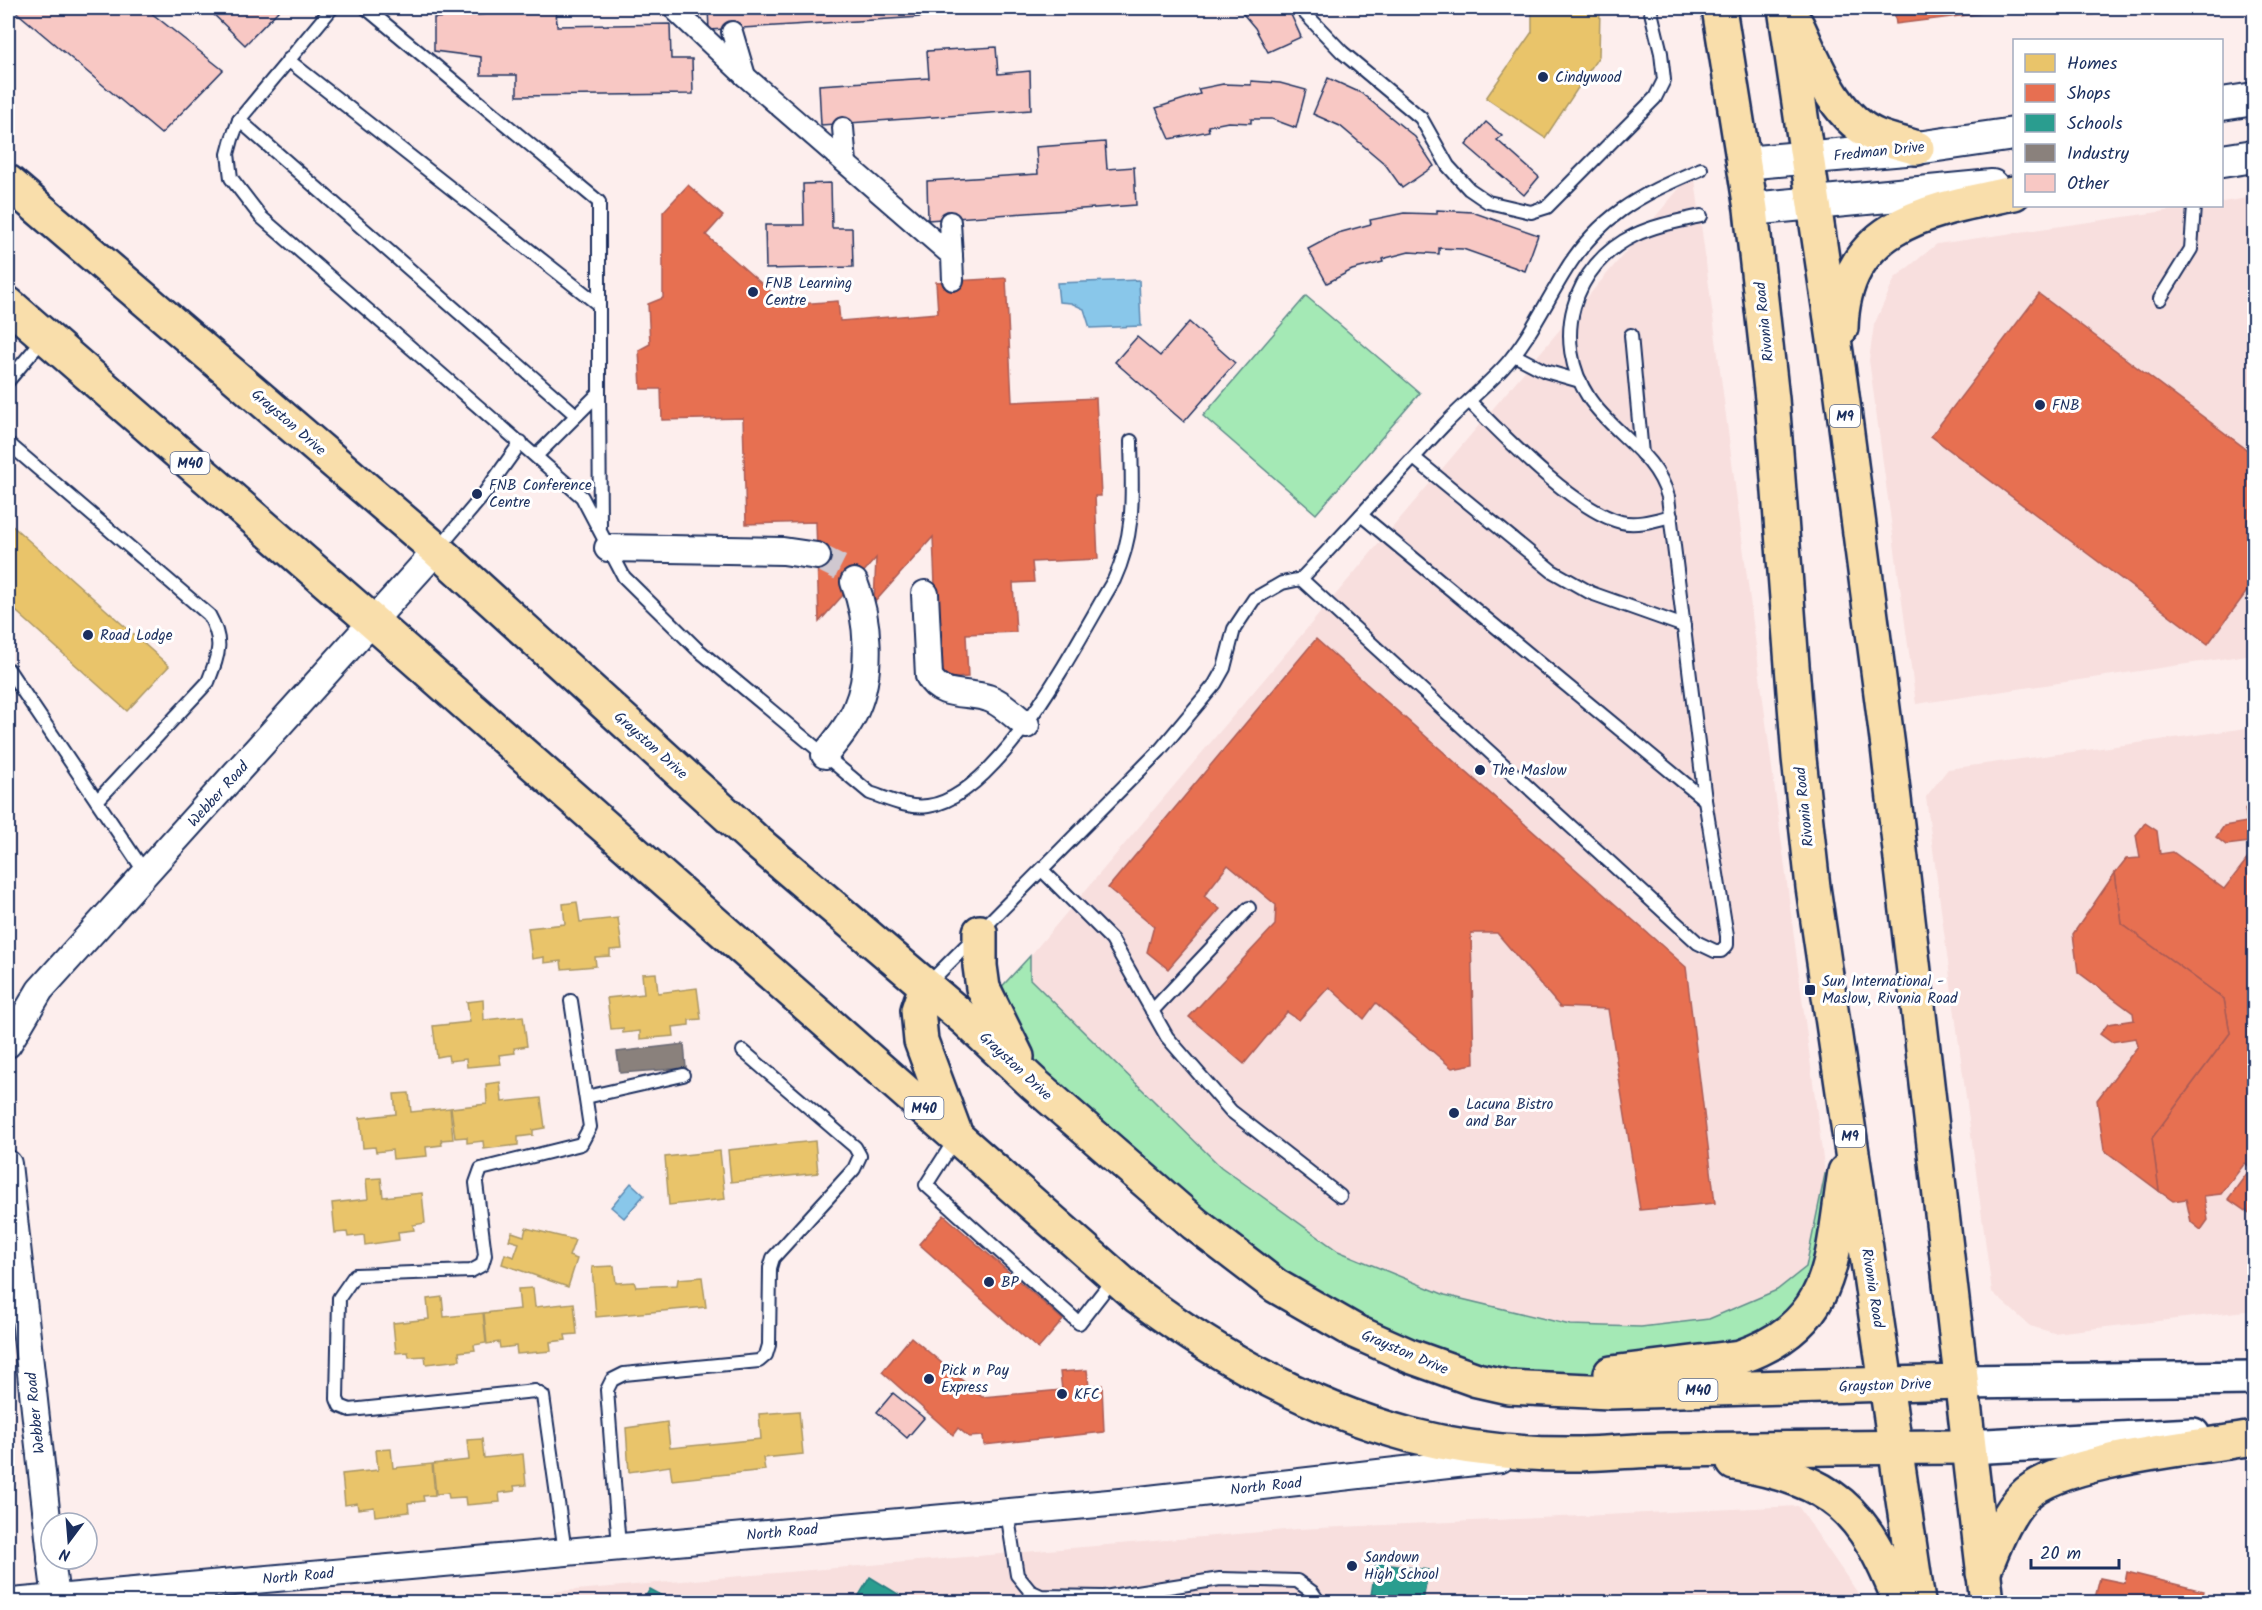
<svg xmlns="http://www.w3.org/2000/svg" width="2262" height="1610" viewBox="0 0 2262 1610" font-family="Kalam,sans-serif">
<rect width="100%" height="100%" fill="#fdeeed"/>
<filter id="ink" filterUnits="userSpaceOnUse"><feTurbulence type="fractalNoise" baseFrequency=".0167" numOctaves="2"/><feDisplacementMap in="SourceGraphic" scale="12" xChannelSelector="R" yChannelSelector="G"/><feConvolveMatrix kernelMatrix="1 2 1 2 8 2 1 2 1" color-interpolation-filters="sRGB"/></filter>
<g filter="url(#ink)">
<g fill="#f8dfde">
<path d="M1694,171L1825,1174L1806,1266L1777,1290L1709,1319L1641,1327L1570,1325L1445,1295L1338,1251L1221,1167L1030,979V956Z"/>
<path d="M2254,197V654L1916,704L1869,360L1874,325L1895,278L1937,244L2200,206H2222V202Z"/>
<path d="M2254,727V1310L2054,1333L2030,1326L1992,1292L1926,797L1948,769Z"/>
<path d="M1798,1506L1864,1602H434L1297,1529Z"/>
</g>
<g fill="#a4e9b5" stroke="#608c8a" stroke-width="1.5">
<path d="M1306,296L1420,393L1316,514L1203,416Z"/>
<path d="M1030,956V979L1221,1167L1338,1251L1445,1295L1570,1325L1641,1327L1709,1319L1777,1290L1806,1267L1825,1174L1848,1179L1825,1299L1694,1366L1507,1381L1360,1331L962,1030Z"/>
</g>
<g fill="#89c7ea" stroke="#5d8ab2" stroke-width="1.5">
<path d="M1139,280L1141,326L1090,328L1084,309L1071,303L1059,302L1057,283Z"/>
<path d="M631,1183L644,1195L624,1218L611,1207Z"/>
</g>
<g fill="#e9c46a" stroke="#ab9766" stroke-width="1.5">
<path d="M1532,8H1600L1599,56L1545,138L1486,98L1532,32Z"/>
<path d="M8,522L169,666L127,711L8,604Z"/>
<path d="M577,902L580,922L618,918L622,949L610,950V956L595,957L596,966L562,969L561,961L544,963V957L532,959L528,928L565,924L563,904Z"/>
<path d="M656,973L658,993L697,988L701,1019L689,1020V1025L673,1027L674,1036L640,1039V1031L623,1033V1028L611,1029L607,998L644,994L642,974Z"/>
<path d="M483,1000L484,1020L523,1016L527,1046L514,1048L515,1053L499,1055L501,1064L467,1067L466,1059L449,1061L448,1055L437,1057L433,1026L470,1022L467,1002Z"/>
<path d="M500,1082L502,1102L541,1098L545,1128L533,1130V1135L518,1137V1145L484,1149L483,1141L467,1143V1137L455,1138L451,1108L487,1104L486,1084Z"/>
<path d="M409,1093L411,1112L450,1108L453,1139L441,1140L442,1145L426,1147L427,1156L393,1159L392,1150L376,1152L375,1147L363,1148L360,1118L396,1114L394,1094Z"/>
<path d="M815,1141L818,1173L731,1182L728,1150Z"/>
<path d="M720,1151L725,1199L669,1205L665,1157Z"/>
<path d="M381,1178L383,1197L422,1193L425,1223L413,1225L414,1230L398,1232L399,1240L365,1245L364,1235L348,1237L347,1232L335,1233L332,1203L368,1199L366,1179Z"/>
<path d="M526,1228L575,1240L569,1256L577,1259L568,1287L502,1264L505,1254L514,1257L519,1243L509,1240L512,1232L524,1236Z"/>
<path d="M614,1266L616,1283L634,1282L636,1287L677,1285L678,1279L702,1277L706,1307L596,1317L592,1267Z"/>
<path d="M533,1288L535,1307L574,1303L577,1334L565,1335L566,1340L550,1342L551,1351L517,1354L516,1346L500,1348L499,1342L487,1344L484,1313L520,1309L518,1289Z"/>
<path d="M442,1297L444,1317L483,1313L486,1343L474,1345L475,1350L459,1352L460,1360L426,1364L425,1356L409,1357L408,1352L396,1353L393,1323L429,1319L427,1299Z"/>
<path d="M799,1411L803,1454L763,1458L765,1470L672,1480L670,1466L629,1472L626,1428L667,1422L670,1448L761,1439L759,1414Z"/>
<path d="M482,1439L484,1458L523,1454L526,1485L514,1486L515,1491L499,1493L500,1502L466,1505L465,1497L449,1498L448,1493L436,1494L433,1464L469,1460L467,1440Z"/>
<path d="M391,1449L393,1468L432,1464L435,1495L423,1496L424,1501L408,1503L409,1512L375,1516L374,1507L358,1509L357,1503L345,1505L342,1474L378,1470L376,1450Z"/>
</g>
<g fill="#e76f51" stroke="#aa5c55" stroke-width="1.5">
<path d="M1894,8H2024L1896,24Z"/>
<path d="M2087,8H2150L2089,15Z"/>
<path d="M688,185L723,216L706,235L786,305L838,301L840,321L938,313L936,282L1006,278L1012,402L1096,398L1101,496H1095L1098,559L1032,562L1034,582L1013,583L1016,632L966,634L968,677L939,679L933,537L874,603L876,558L819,622L816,522L746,524L743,418L662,420L661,389H641L639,350L650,344L648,304L663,298V212Z"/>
<path d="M2039,294L2254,455V582L2208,644L1931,436Z"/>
<path d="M1316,639L1686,967L1715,1203L1640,1210L1608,1009L1560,1007L1497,933H1471L1474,1064L1452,1068L1376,1003L1364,1019L1329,987L1299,1020L1287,1012L1244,1064L1189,1017L1275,925L1276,905L1228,865L1204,896L1220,909L1168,969L1147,952L1154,926L1108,888Z"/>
<path d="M2254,796V1217L2228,1199L2251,1168L2245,1163L2221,1194L2204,1196L2208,1220L2201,1230L2191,1222L2186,1199L2173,1201L2159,1191L2152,1138L2230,1033L2224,999L2122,924L2115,873L2126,859L2140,858L2136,835L2145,823L2157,831L2160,854L2173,852L2224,889L2252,853L2250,842L2226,845L2216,837L2224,826L2247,822L2245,809Z"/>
<path d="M2115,873L2122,924L2224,999L2230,1033L2152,1138L2159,1191L2104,1150L2097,1100L2138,1046L2136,1038L2111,1042L2100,1034L2108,1024L2134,1020L2133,1013L2078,972L2073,934Z"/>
<path d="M944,1215L1063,1320L1038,1349L919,1244Z"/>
<path d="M911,1337L982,1397L1062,1390L1060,1372L1087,1370L1089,1386L1102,1385L1104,1432L984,1445L983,1436L969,1437L958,1428L953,1435L882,1372Z"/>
<path d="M2127,1572L2203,1591L2200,1602H2094L2100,1578L2125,1583Z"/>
</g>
<g fill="#2a9d8f" stroke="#267c80" stroke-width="1.5">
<path d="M1376,1563L1428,1570L1423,1602H1370Z"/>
<path d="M870,1577L911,1602H855Z"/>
<path d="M650,1589L674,1602H642Z"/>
</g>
<path fill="#8a817c" stroke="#696873" stroke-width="1.5" d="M684,1044L686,1068L620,1073L617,1052Z"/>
<g fill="#f8c8c4" stroke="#1b2f5e" stroke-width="1.5">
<path d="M16,8H145L223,70L161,134L14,10Z"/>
<path d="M207,8H281L245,45Z"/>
<path d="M708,8H921V17L709,30Z"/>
<path d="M1232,8H1288L1301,37L1268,52L1255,28L1239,9L1236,11Z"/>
<path d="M556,9L557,26L670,24L671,59H692L693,94L517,96V75H481V57L434,51V18Z"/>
<path d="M996,47L998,74L1030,71L1031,110L821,125L819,85L929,78L927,51Z"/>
<path d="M1328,78L1361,93L1415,137L1434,166L1402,188L1385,164L1340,126L1313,114Z"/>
<path d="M1251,81L1280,83L1306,90L1296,128L1272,119H1251V123L1228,122L1208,126L1209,131L1170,139L1156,108L1200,94L1198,89L1223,84L1251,85Z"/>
<path d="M1486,122L1502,136L1497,140L1539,177L1524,195L1466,145Z"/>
<path d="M1105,142L1107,169L1134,167L1136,205L928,220L927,181L1038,174L1036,147Z"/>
<path d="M831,183L832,228H852L853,267L766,269L765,225H804L803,184Z"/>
<path d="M1437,210L1472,212L1538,235L1525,271L1463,249L1439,248V254L1409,252L1382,259L1383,262L1352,270L1327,283L1308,249L1338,233L1371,224L1370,220L1404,213L1437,214Z"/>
<path d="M1189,322L1235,363L1184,422L1115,362L1137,337L1160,356Z"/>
<path d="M893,1393L924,1418L907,1438L877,1412Z"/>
</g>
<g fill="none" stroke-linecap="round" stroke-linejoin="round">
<path stroke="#d0c8d0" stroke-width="26" stroke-dasharray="26 13" stroke-linecap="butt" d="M817,556L843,569L854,582"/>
<g stroke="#1b2f5e" stroke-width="16">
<g id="service">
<path d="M332,8L239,120L232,139L228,154L231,178L261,217L582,497L624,577L696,648L870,793C888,799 909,809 928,806C1001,796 1078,639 1114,580C1136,532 1132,493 1131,441"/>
<path d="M366,8L599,202V393L537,455"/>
<path d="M1300,8L1342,52L1421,118L1448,166L1469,189L1488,202L1531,212L1547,207L1655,98L1664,80L1661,53L1650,8"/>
<path d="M288,60L599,305"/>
<path d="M239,120L576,415"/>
<path d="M2160,299L2191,249L2194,206"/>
<path d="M1631,335L1642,454"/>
<path d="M1514,355L1545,371L1580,381"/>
<path d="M8,381L45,337"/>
<path d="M599,393L600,527"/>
<path d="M1469,401C1504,436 1574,510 1621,522C1637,526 1655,520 1671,516"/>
<path d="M8,443L209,615C224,642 219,653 208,682L97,801"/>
<path d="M1414,458L1552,571L1591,593L1684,626"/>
<path d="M1361,515L1705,800"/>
<path d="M437,550L481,498L521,442"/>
<path d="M1301,579L1698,943L1715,951H1721L1727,945V936L1705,800L1668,497C1656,453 1613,434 1589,398C1551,340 1572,265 1635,235C1656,225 1679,221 1701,216"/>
<path d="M8,669L146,874"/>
<path d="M1042,870L1112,940L1167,1037L1231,1111L1340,1196"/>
<path d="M927,985L1160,750L1215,684L1224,668L1234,629L1254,599L1282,583L1301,579C1349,529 1395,477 1443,426C1462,406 1483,389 1502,369C1527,342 1542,310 1561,278C1597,216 1638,196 1701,169"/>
<path d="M1152,1011L1249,908"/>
<path d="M586,1097L683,1075"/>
<path d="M956,1138L926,1185L1079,1323L1114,1278"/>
<path d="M1007,1512L1017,1575L1030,1591L1041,1596L1104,1597L1220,1579L1262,1580L1297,1581L1312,1592L1319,1602"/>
<path d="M619,1547L607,1390L612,1380L624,1374L759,1361L766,1355L769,1345L770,1268L773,1258L854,1169L860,1156L855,1147L743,1051"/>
<path d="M565,1552L543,1396L535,1391L350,1410L340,1406L337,1399L339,1298L355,1275L471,1271L482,1265L485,1255L476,1183L481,1169L581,1144L590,1127L571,1001"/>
</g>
</g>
<g stroke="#1b2f5e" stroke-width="24">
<g id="pedestrian">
<path d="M675,8L676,11L746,77L952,256L953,280"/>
<path d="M732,32L745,76"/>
<path d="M843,128L846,163"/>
<path d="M950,222L952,256"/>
</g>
</g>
<g stroke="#1b2f5e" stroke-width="30">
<g id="minor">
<path d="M608,548L783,551L817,556"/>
<path d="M925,594L929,676C940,698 967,691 988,698C1001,702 1015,716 1026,725"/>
<path d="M825,755C836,741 849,726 856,709C872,673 869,619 854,582"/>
<path d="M8,1044L40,990L437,550"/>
<path d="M8,1164L51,1555"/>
<path d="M51,1559L56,1598"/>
<path d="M12,1602L1131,1501L1501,1459"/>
</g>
</g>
<g stroke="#1b2f5e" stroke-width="36">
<g id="tertiary">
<path d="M2222,104L2254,99"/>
<path d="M2222,161L2254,156"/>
<path d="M1743,163L1917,148L2014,134"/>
<path d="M1751,209L1992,186"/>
</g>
</g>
<g stroke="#1b2f5e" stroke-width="38">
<g id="secondary">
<path d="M1960,1382L2254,1378"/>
<path d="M1968,1447L2193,1435"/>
</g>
</g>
<g stroke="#1b2f5e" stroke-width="38">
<g id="primary">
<path d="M1719,8L1751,209L1772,399L1799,758L1813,887L1918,1602"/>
<path d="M1785,8L1840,380L1888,747L1987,1602"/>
<path d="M1797,25C1815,63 1835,119 1877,136C1890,141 1904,144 1917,148"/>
<path d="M8,182L437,550L758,843L966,1020L1034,1084L1195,1224L1276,1286L1356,1332L1410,1356L1477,1380L1508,1387L1610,1392L1960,1382"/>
<path d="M8,304L373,622L1137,1296C1220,1358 1309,1408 1410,1435C1465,1449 1525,1455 1582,1454C1611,1453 1639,1450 1668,1450C1768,1449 1868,1447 1968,1447"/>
<path d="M1841,328C1844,222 1932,210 2014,193"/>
<path d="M980,932V966L983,988L1017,1057"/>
<path d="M926,986L918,1010L921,1041L954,1130"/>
<path d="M1611,1373L1740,1357C1837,1323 1831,1258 1845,1172"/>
<path d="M1734,1463C1834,1481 1863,1508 1900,1602"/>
<path d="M1983,1573C1994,1547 2004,1517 2024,1496C2057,1460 2202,1447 2254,1438"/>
</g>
</g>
<use href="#service" stroke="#fff" stroke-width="12"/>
<use href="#pedestrian" stroke="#fff" stroke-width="20"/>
<use href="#minor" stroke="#fff" stroke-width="26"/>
<use href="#tertiary" stroke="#fff" stroke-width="32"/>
<use href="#secondary" stroke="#fff" stroke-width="33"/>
<use href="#primary" stroke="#f9deab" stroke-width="33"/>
</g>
</g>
<g fill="#1b2f5e" stroke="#fff" stroke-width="2">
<circle cx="1543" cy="77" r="6"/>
<circle cx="753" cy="292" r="6"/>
<circle cx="2040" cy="405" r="6"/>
<circle cx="477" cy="494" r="6"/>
<circle cx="88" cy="635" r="6"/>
<circle cx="1480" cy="770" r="6"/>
<rect x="1804" y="984" width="12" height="12" rx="3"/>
<circle cx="1454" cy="1113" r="6"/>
<circle cx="989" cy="1282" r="6"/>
<circle cx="929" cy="1379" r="6"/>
<circle cx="1062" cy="1394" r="6"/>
<circle cx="1352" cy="1566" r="6"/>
</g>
<g text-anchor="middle" stroke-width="6" stroke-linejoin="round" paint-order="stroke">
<g fill="#fff" stroke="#5f6d8e" stroke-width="1.5">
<rect x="1830" y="405" width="30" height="22" rx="4.5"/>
<rect x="170.5" y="452" width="39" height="22" rx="4.5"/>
<rect x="904.5" y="1097" width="39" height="22" rx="4.5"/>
<rect x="1835" y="1125" width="30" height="22" rx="4.5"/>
<rect x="1678.5" y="1379" width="39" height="22" rx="4.5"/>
</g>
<g font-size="14" font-weight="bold" fill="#1b2f5e">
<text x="1845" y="421">M9</text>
<text x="190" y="468">M40</text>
<text x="924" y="1113">M40</text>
<text x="1850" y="1141">M9</text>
<text x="1698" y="1395">M40</text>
</g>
<g font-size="15" fill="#1b2f5e" stroke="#fff" text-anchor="start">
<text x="1555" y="82">Cindywood</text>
<text x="765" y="288">FNB Learning<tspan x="765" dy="17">Centre</tspan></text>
<text x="2052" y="410">FNB</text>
<text x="489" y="490">FNB Conference<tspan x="489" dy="17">Centre</tspan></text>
<text x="100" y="640">Road Lodge</text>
<text x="1492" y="775">The Maslow</text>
<text x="1822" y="986">Sun International -<tspan x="1822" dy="17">Maslow, Rivonia Road</tspan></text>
<text x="1466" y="1109">Lacuna Bistro<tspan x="1466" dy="17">and Bar</tspan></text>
<text x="1001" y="1287">BP</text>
<text x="941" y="1375">Pick n Pay<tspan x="941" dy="17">Express</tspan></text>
<text x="1074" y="1399">KFC</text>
<text x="1364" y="1562">Sandown<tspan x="1364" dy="17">High School</tspan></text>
</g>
<g font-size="15" fill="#1b2f5e" stroke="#fff">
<text transform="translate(1879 151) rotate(-6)" y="5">Fredman Drive</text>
<text transform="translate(1764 322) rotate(-96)" y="5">Rivonia Road</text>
<text transform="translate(289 422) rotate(41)" y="5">Grayston Drive</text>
<text transform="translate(651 745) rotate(42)" y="5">Grayston Drive</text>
<text transform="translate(218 794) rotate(-48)" y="5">Webber Road</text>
<text transform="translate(1804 807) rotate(-96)" y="5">Rivonia Road</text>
<text transform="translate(1016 1066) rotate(43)" y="5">Grayston Drive</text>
<text transform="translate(1873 1288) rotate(81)" y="5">Rivonia Road</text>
<text transform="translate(1405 1352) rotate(23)" y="5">Grayston Drive</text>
<text transform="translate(1885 1385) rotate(-2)" y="5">Grayston Drive</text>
<text transform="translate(35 1413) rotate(-96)" y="5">Webber Road</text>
<text transform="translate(1266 1486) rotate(-6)" y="5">North Road</text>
<text transform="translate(782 1532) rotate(-5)" y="5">North Road</text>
<text transform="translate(298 1576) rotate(-5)" y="5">North Road</text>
</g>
</g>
<rect width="2262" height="1610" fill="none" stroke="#fff" stroke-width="30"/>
<rect x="15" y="15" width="2232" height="1580" fill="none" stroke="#1b2f5e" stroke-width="2" filter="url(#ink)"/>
<rect x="2013" y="39" width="210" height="168" fill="#ffffff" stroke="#a4acbf" stroke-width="1.5"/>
<rect x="2025" y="54" width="30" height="18" fill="#e9c46a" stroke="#a4acbf" stroke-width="1.5"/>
<text x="2067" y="69" font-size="18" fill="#1b2f5e">Homes</text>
<rect x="2025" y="84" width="30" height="18" fill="#e76f51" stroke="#a4acbf" stroke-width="1.5"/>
<text x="2067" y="99" font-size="18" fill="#1b2f5e">Shops</text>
<rect x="2025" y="114" width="30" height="18" fill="#2a9d8f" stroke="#a4acbf" stroke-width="1.5"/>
<text x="2067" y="129" font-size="18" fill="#1b2f5e">Schools</text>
<rect x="2025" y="144" width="30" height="18" fill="#8a817c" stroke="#a4acbf" stroke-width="1.5"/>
<text x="2067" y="159" font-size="18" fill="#1b2f5e">Industry</text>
<rect x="2025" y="174" width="30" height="18" fill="#f8c8c4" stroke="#a4acbf" stroke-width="1.5"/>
<text x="2067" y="189" font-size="18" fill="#1b2f5e">Other</text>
<g transform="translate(69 1541) rotate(196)"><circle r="28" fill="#ffffff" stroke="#a4acbf" stroke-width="1.5"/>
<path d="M0-4.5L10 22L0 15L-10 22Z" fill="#1b2f5e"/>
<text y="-9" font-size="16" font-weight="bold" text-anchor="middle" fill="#1b2f5e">N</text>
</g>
<path d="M2031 1559v9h88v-9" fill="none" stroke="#1b2f5e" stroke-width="3"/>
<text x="2040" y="1559" font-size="18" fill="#1b2f5e" stroke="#ffffff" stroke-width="4.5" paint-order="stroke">20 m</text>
</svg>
